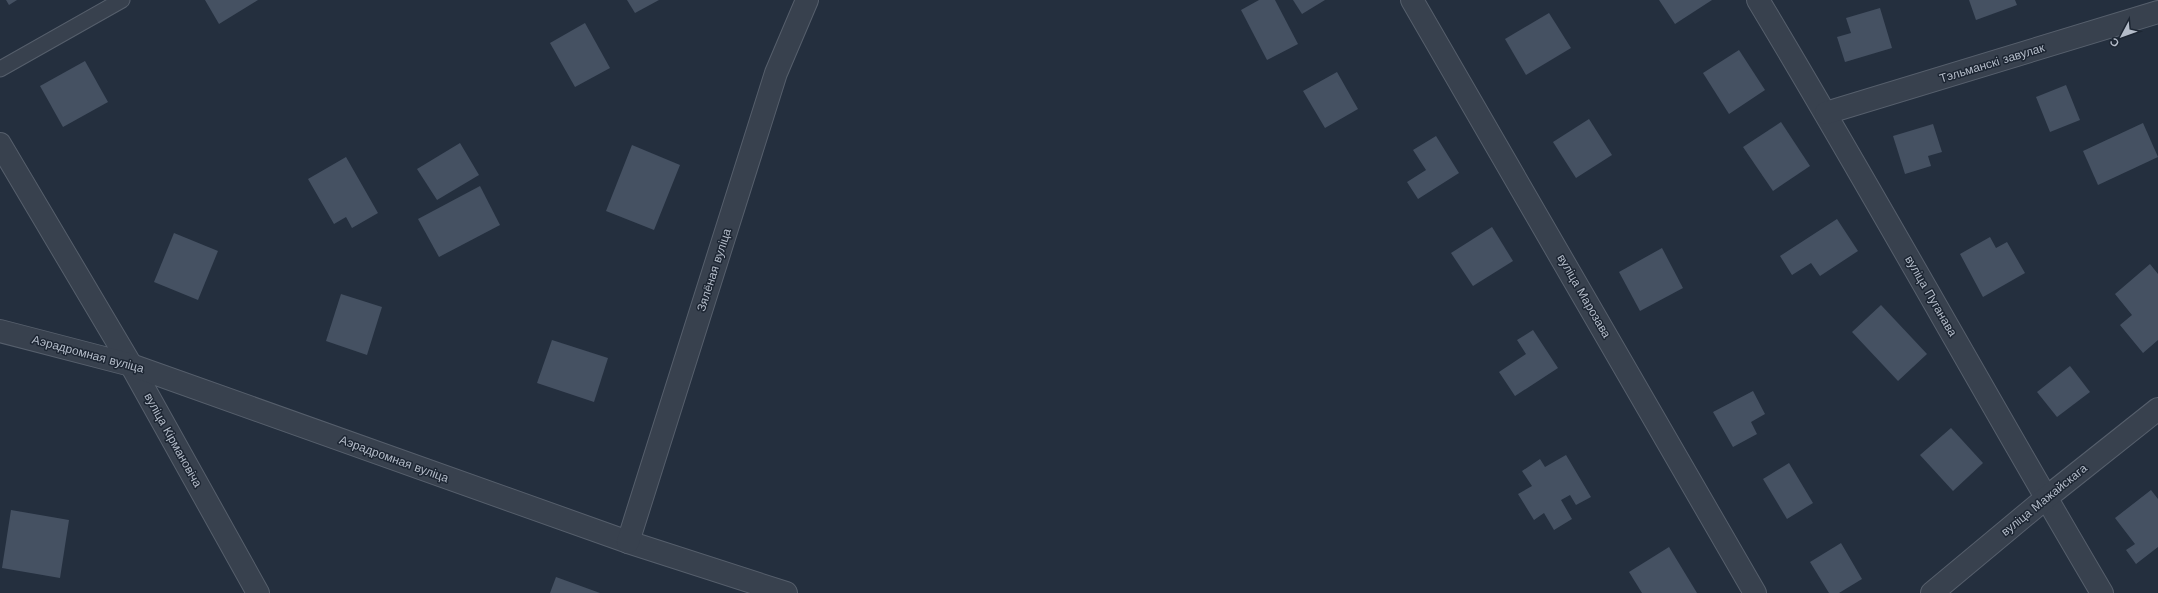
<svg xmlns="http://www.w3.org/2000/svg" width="2158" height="593" viewBox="0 0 2158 593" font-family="'Work Sans',sans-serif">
<rect width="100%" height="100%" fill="#242f3e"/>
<g fill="#455162">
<path d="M6,0H17L9,5Z"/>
<path d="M205,0H258L219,24Z"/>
<path d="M627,0H659L635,13Z"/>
<path d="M1259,0H1275L1298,44L1267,60L1241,10Z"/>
<path d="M1293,0H1325L1302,14Z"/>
<path d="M1659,0H1712L1675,24Z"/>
<path d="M1969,0H2015L2017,5L1976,20Z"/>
<path d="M1880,8L1892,48L1845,62L1837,37L1851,33L1846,18Z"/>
<path d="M1549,13L1571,48L1526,75L1505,39Z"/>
<path d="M585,23L610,68L575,87L550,43Z"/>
<path d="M1739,50L1765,90L1729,114L1703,73Z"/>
<path d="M85,61L108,102L63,127L40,86Z"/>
<path d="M1337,72L1358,109L1325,128L1303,91Z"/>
<path d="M2066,85L2080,120L2050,132L2036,97Z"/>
<path d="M1589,119L1612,155L1576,178L1553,142Z"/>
<path d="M1781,122L1810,166L1773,191L1743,147Z"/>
<path d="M2143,123L2158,157L2098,185L2083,151Z"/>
<path d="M1933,124L1942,152L1928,156L1931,166L1905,174L1893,136Z"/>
<path d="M1436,136L1459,173L1418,199L1407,182L1426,170L1413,150Z"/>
<path d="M460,143L479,175L437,200L417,169Z"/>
<path d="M632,145L680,165L654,230L606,211Z"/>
<path d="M346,157L378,213L352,228L346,217L334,224L308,179Z"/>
<path d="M480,186L500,225L439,257L418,219Z"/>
<path d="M1837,219L1858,251L1820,276L1811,263L1792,275L1780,256Z"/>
<path d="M1492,227L1513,261L1473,286L1451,253Z"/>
<path d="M174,233L218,251L198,300L154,282Z"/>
<path d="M1990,237L1996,248L2007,242L2025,273L1983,297L1960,254Z"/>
<path d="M1662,248L1683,288L1640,311L1619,272Z"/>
<path d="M2150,264L2158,274V340L2143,353L2120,325L2132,315L2115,294Z"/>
<path d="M341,294L382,307L367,355L326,341Z"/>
<path d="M1881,305L1927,354L1898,381L1852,332Z"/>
<path d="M1533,330L1558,368L1515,396L1499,372L1526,354L1517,340Z"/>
<path d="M552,340L608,358L594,402L537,383Z"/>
<path d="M2070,366L2090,392L2057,417L2037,392Z"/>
<path d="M1753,391L1765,414L1751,422L1757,434L1733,447L1713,412Z"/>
<path d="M1951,428L1983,463L1953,491L1920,455Z"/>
<path d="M1566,455L1591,497L1576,505L1570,495L1561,500L1572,519L1554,530L1544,513L1534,520L1518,494L1532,486L1522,471L1540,459L1545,467Z"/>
<path d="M1789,463L1813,503L1787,519L1763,479Z"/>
<path d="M2151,490L2158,499V547L2136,564L2126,550L2135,544L2115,518Z"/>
<path d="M11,510L69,520L60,578L2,568Z"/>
<path d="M1841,543L1862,579L1839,593H1829L1810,562Z"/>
<path d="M1669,547L1697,593H1642L1629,572Z"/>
<path d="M556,577L600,593H550Z"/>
</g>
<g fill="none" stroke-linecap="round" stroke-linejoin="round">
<g stroke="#565f6c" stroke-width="17">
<path id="service" d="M0,69L122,0"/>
</g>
<g stroke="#565f6c" stroke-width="24">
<g id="minor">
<path d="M1412,0L1755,593"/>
<path d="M1758,0C1876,196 1986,397 2102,593"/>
<path d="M1826,113L2158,12"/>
<path d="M0,144L131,365L258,593"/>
<path d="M0,331L131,365L628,542L786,593"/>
<path d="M628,542L776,73L807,0"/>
<path d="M1932,593L2046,498L2158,409"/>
</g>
</g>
<use href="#service" stroke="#38414e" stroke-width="15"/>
<use href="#minor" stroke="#38414e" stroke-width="22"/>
</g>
<g text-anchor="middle" stroke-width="3" stroke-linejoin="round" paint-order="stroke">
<g font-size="12" fill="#b4bcc9" stroke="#1d2633">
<text transform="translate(1992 63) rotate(-17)" y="4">Тэльманскі завулак</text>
<text transform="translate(714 270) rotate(-72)" y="4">Зялёная вуліца</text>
<text transform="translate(1584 296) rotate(60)" y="4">вуліца Марозава</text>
<text transform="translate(1931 296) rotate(60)" y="4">вуліца Пуганава</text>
<text transform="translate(88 354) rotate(15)" y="4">Аэрадромная вуліца</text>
<text transform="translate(173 440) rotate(61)" y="4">вуліца Кірмановіча</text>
<text transform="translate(394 459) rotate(20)" y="4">Аэрадромная вуліца</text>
<text transform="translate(2044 500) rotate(-39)" y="4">вуліца Мажайскага</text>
</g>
</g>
<g transform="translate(2122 36) rotate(229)" stroke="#1d2633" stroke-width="3" paint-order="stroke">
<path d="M0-3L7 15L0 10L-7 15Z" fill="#b4bcc9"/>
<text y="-6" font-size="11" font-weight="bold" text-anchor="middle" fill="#b4bcc9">С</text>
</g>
</svg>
